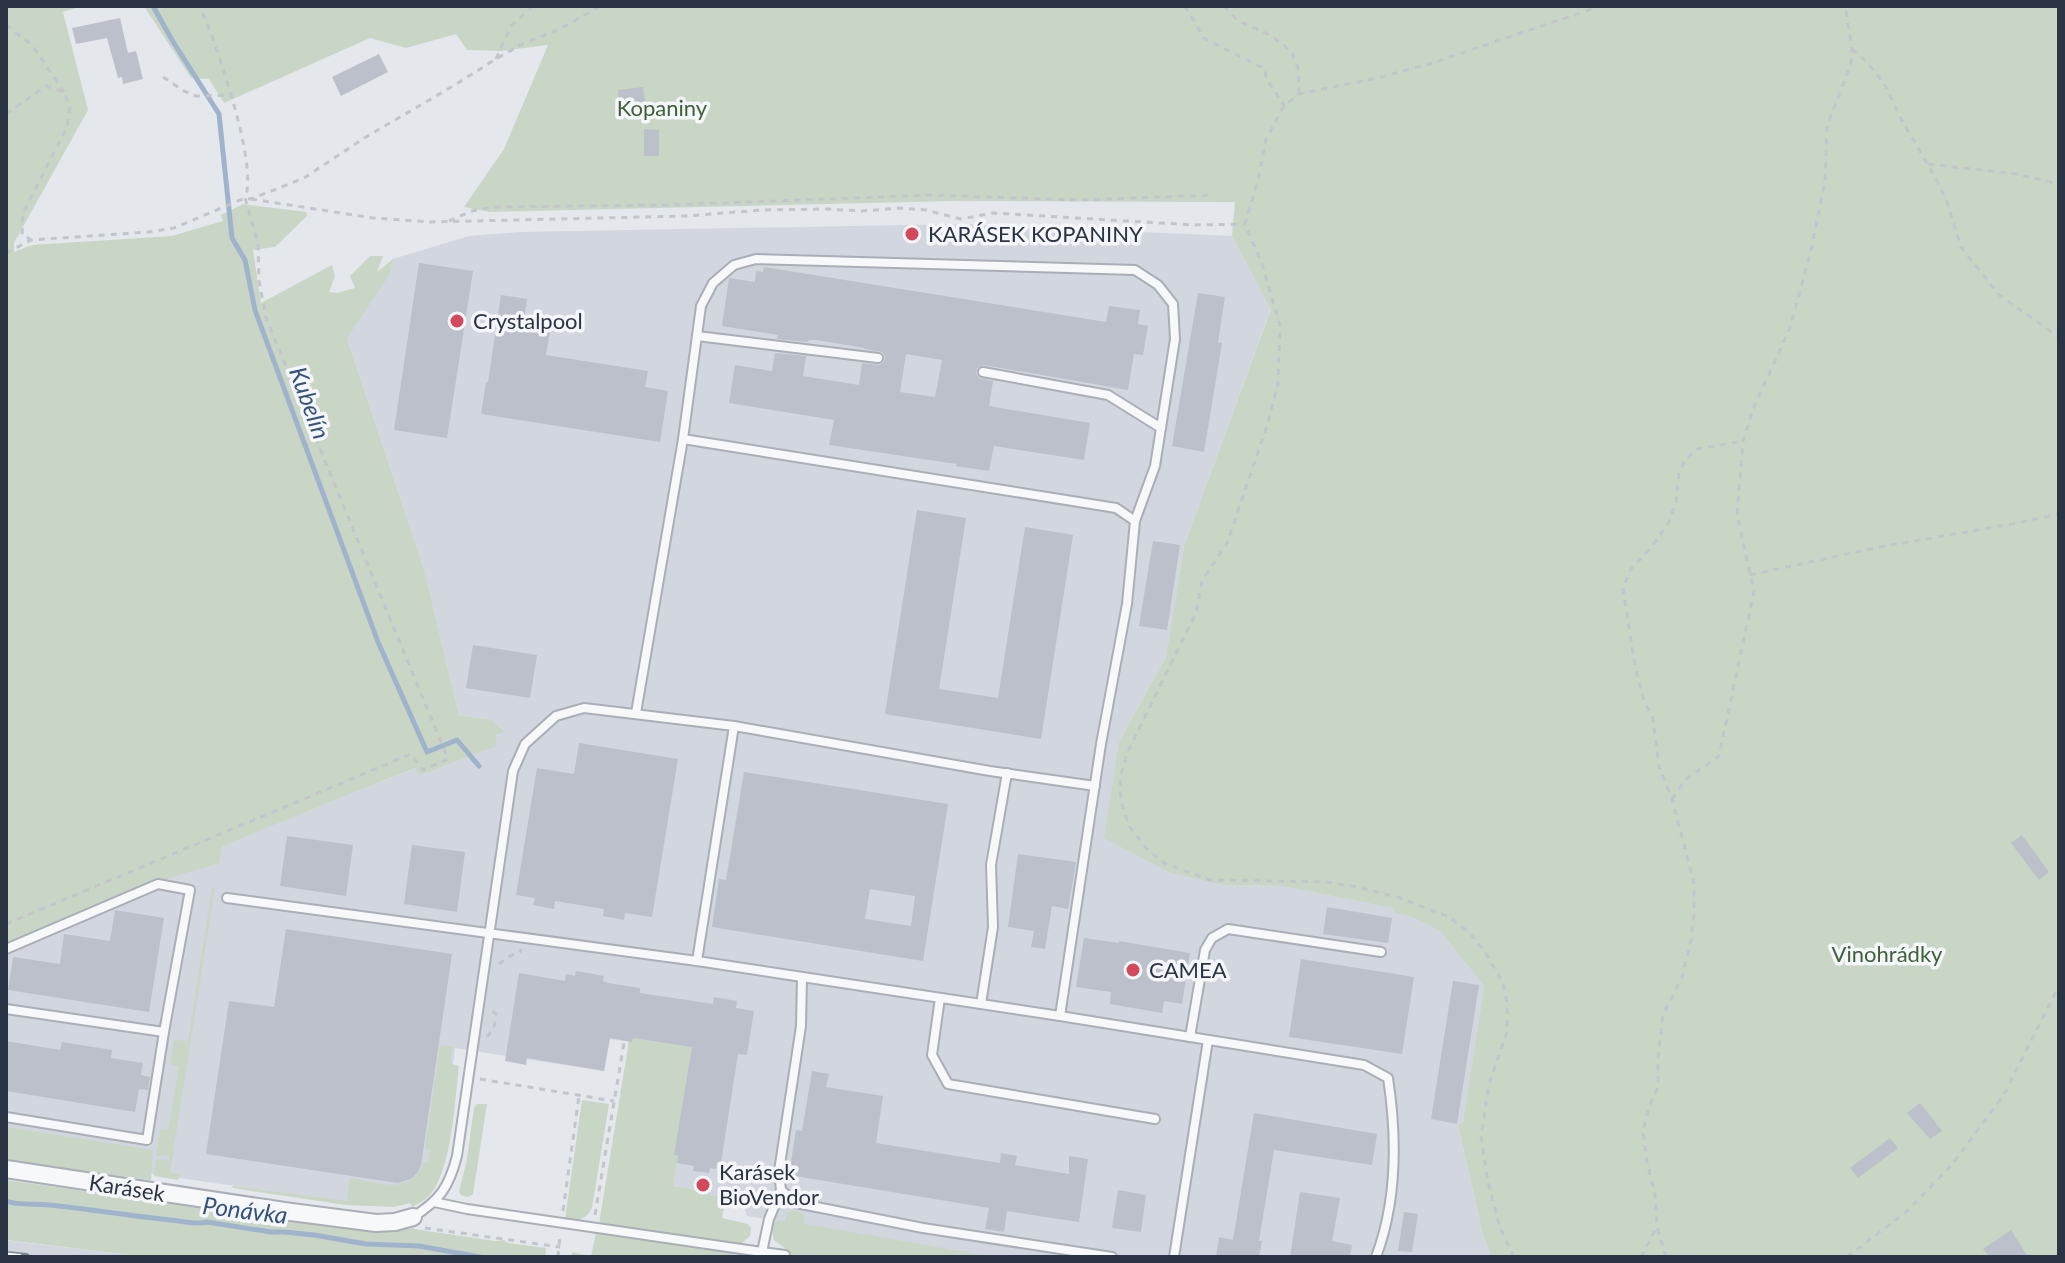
<svg xmlns="http://www.w3.org/2000/svg" width="2065" height="1263" viewBox="0 0 2065 1263" font-family="Lato,sans-serif">
<rect width="100%" height="100%" fill="#e4e7ec"/>
<g fill="#d2d6de">
<path d="M962,224L1232,236L1271,308L1184,546L1166,657L1119,742L1223,885L1282,886L1394,908V913L1412,917L1440,931L1484,986L1463,1123L1458,1127L1483,1235L1491,1257H995L747,1216L743,1196L724,1200L716,1196L697,1193V1190L673,1186L678,1156L675,1155L633,1038L632,1042L610,1039L604,1071L455,1048L442,1150L420,1183L347,1202L6,1153V931L416,768L420,775L491,720L459,715L424,569L347,339L389,276L393,259L469,236L521,232Z"/>
<path d="M6,1240L10,1241L147,1257H6Z"/>
</g>
<g fill="#c9d6c5">
<path d="M6,6H82L63,12L88,110L14,243V252L32,245L172,236L223,221L221,215L243,204L306,212L307,216L275,247L253,250L261,303L332,265L335,276L329,292L337,293L355,288L350,276L370,256H383L377,272L393,259L389,276L347,339L424,569L459,715L491,720L504,732L496,735V746L420,775L415,768L222,846L219,863L156,882L6,945Z"/>
<path d="M144,6H2059V1257H1491L1483,1235L1458,1126L1463,1122L1484,986L1440,931L1412,917L1394,913L1393,908L1282,886L1223,885L1169,872L1104,838L1119,742L1166,657L1184,546L1271,309L1232,236L1235,202L955,201L489,212L464,207L504,149L548,45L501,51L467,50L456,34L406,48L370,38L224,103L209,79L191,78Z"/>
<path d="M215,887L170,1172L180,1175L178,1180L154,1176L156,1159L169,1161V1155L156,1156L160,1129L168,1130L179,1066L170,1064L174,1040L188,1041L212,888Z"/>
<path d="M633,1038L692,1047L675,1155L678,1156L673,1186L697,1190V1193L716,1196L724,1200L743,1196L747,1216L743,1201L732,1200L725,1203L722,1218L748,1224L751,1228L750,1236L742,1243L733,1244L599,1224L629,1041Z"/>
<path d="M440,1045L453,1047L450,1061L452,1064L459,1066C455,1098 452,1166 432,1192C427,1199 420,1203 412,1207L410,1203L394,1207L346,1205L232,1188L233,1186L347,1201L350,1178C376,1182 414,1197 423,1162L428,1163L430,1150L425,1149Z"/>
<path d="M582,1100L609,1104L592,1208C586,1220 577,1221 565,1219Z"/>
<path d="M477,1104H487L473,1194L468,1197L461,1195L459,1192L467,1159L474,1108Z"/>
<path d="M6,1127L153,1150L151,1180L6,1161Z"/>
<path d="M6,1180L364,1230L392,1232L413,1228L414,1229L495,1241L504,1240L508,1243L546,1248L545,1257H147L6,1240Z"/>
<path d="M795,1210L804,1215V1224L995,1257H786L787,1250L774,1240L772,1230L775,1221H785L787,1212Z"/>
<path d="M596,1233L758,1257H572V1252L591,1256Z"/>
</g>
<g fill="none" stroke-linecap="round" stroke-linejoin="round">
<g stroke="#9fb4cc" stroke-width="5">
<path d="M153,6L172,40L219,114L232,238L245,260L255,310L378,642L427,752L457,740L479,766"/>
<path d="M6,1201C19,1206 35,1203 49,1205C90,1209 130,1216 171,1220C183,1221 196,1225 207,1222L271,1232H284L314,1235L366,1244L419,1246L480,1257"/>
</g>
</g>
<g fill="#bbc0ca" fill-rule="evenodd">
<path d="M120,18L128,53L136,51L143,79L123,84L122,77L118,78L107,38L76,44L72,28Z"/>
<path d="M379,54L388,72L341,96L332,77Z"/>
<path d="M643,87L645,102L634,103L635,107L620,109L618,90Z"/>
<path d="M644,129L659,130V156H644Z"/>
<path d="M419,263L473,271L447,438L394,430Z"/>
<path d="M764,267L1106,322L1109,306L1140,310L1138,324L1148,326L1143,355L1134,354L1128,390L984,365L977,368L976,374L979,378L993,381L989,406L1090,423L1084,460L994,446L989,471L956,466L957,464L829,445L834,420L729,403L735,365L772,371L775,353L806,356L803,376L859,385L862,363L880,365L884,362L885,356L882,352L864,349L865,348L816,340H809L808,342L777,339L778,335L722,326L729,278L755,282L756,271L763,272ZM906,354L942,360L935,397L900,392Z"/>
<path d="M1198,293L1225,297L1218,342L1222,343L1204,452L1172,446Z"/>
<path d="M501,295L527,299L523,327L550,331L546,355L648,371L645,387L668,391L660,442L481,414L486,382H488Z"/>
<path d="M917,510L966,518L939,689L998,698L1025,527L1073,535L1041,739L885,714Z"/>
<path d="M1153,541L1180,545L1167,630L1139,626Z"/>
<path d="M473,645L537,655L530,698L466,688Z"/>
<path d="M579,743L678,759L652,917L625,913L624,920L603,916L604,909L555,901L554,909L533,905L535,898L516,895L537,768L574,774Z"/>
<path d="M744,772L948,804L923,961L712,927L719,879L726,880ZM870,889L915,896L911,926L865,919Z"/>
<path d="M2022,835L2049,872L2039,880L2011,843Z"/>
<path d="M287,836L353,845L346,896L280,886Z"/>
<path d="M412,845L465,852L457,912L404,904Z"/>
<path d="M1018,854L1076,862L1068,909L1052,906L1045,949L1031,947L1034,931L1008,927Z"/>
<path d="M1327,907L1392,918L1388,943L1323,934Z"/>
<path d="M115,910L164,918L149,1012L8,990L13,957L60,964L64,934L110,941Z"/>
<path d="M286,929L452,954L421,1165L418,1172L411,1179L398,1183L206,1154L229,1001L274,1007Z"/>
<path d="M1084,938L1119,943V941L1190,953L1182,1004L1164,1001L1162,1013L1110,1004L1111,992L1076,987Z"/>
<path d="M1301,959L1414,977L1402,1054L1289,1037Z"/>
<path d="M576,971L604,976L603,981L608,983L640,988V993L713,1004L714,997L737,1001L736,1008L754,1011L747,1055L738,1054L721,1163L717,1162L716,1169L710,1168L709,1173L693,1171L694,1166L677,1163L678,1156L674,1155L692,1047L633,1038L632,1042L610,1038L604,1071L527,1058L526,1065L505,1061L519,973L565,981L566,974L575,976Z"/>
<path d="M1453,981L1479,985L1457,1124L1431,1119Z"/>
<path d="M6,1041L60,1050L62,1042L112,1050L111,1058L143,1063L141,1075L150,1077L148,1090L139,1089L135,1112L6,1091Z"/>
<path d="M812,1071L829,1074L826,1087L883,1096L876,1143L1000,1163L1001,1153L1017,1156L1015,1165L1069,1174V1156L1088,1159L1079,1222L1007,1211L1004,1232L985,1229L989,1208L789,1175L796,1130L802,1131Z"/>
<path d="M1920,1103L1942,1131L1930,1139L1907,1113Z"/>
<path d="M1254,1113L1377,1134L1372,1165L1274,1150L1259,1241H1262L1259,1257H1216L1219,1237L1233,1240Z"/>
<path d="M1890,1138L1898,1148L1858,1178L1850,1168Z"/>
<path d="M1118,1190L1146,1195L1141,1232L1112,1228Z"/>
<path d="M1300,1192L1340,1198L1332,1241L1352,1245L1350,1257H1290Z"/>
<path d="M1404,1212L1418,1214L1412,1252L1398,1251Z"/>
<path d="M2011,1230L2028,1257H1990L1983,1249Z"/>
</g>
<g fill="none" stroke-linecap="round" stroke-linejoin="round">
<g stroke="#a9aeb7" stroke-width="12">
<g id="service">
<path d="M697,336L878,358"/>
<path d="M983,372L1108,395L1161,428"/>
<path d="M683,439L1116,508L1135,521"/>
<path d="M636,713L683,439L701,306L713,283L734,265L756,259L1135,270L1158,285L1173,304L1175,339L1155,466L1135,521L1127,604L1101,744L1060,1016"/>
<path d="M734,726L990,771L1095,786"/>
<path d="M227,898L697,961L1060,1016L1364,1065L1388,1078C1397,1137 1397,1201 1376,1257"/>
<path d="M6,949L158,884L190,890L164,1032L6,1009"/>
<path d="M802,977L801,1026L779,1171L781,1190L796,1203L923,1228L1112,1257"/>
<path d="M940,998L932,1055L948,1084L1155,1119"/>
<path d="M981,1004L993,927L991,865L1007,773"/>
<path d="M1190,1037L1205,950L1212,938L1228,929L1381,952"/>
<path d="M6,1117L147,1140L164,1032"/>
<path d="M434,1202L467,1209L762,1252L769,1219L781,1190"/>
<path d="M413,1217C440,1200 449,1187 457,1156L513,771L525,744L556,716L584,708L734,726L697,961"/>
<path d="M762,1252L785,1255"/>
<path d="M1174,1257L1208,1040"/>
</g>
</g>
<g stroke="#a9aeb7" stroke-width="20">
<path id="minor" d="M6,1169L291,1212L376,1223L395,1222L413,1217"/>
</g>
<g stroke="#c2c5cb" stroke-width="3" stroke-dasharray="6 6" stroke-linecap="butt">
<path d="M1185,6L1204,38L1265,69L1266,78L1284,106"/>
<path d="M1224,6L1237,20L1272,36L1291,51L1298,68L1299,94"/>
<path d="M6,25L32,45L64,92"/>
<path d="M1852,49L1866,61L1885,85L1900,117L1936,179L1947,202L1961,247L1999,295L2059,337"/>
<path d="M496,59L511,26L533,6"/>
<path d="M163,77L184,91L196,96L231,95"/>
<path d="M6,114L46,86L64,92L70,107L67,127L23,213L22,235L30,239"/>
<path d="M1928,164L2016,174L2059,184"/>
<path d="M251,199L373,218L430,222L686,216L762,210L825,209L862,211L900,208L926,210L961,219L993,213L1194,225L1245,224"/>
<path d="M449,221L472,211L492,207L671,205L931,195L1078,200L1214,195"/>
<path d="M6,253L31,240L149,232L174,228L245,198L251,199L304,178L366,137L453,86L496,59L522,44L560,29L600,6"/>
<path d="M1750,575L1874,548L2012,524L2059,514"/>
<path d="M1672,799L1685,780L1719,756L1754,591L1737,515L1743,441L1753,409L1790,328L1811,250L1825,182L1827,127L1851,63L1852,49L1845,6"/>
<path d="M6,924L411,754L423,770L448,759L266,318L259,281L258,243L245,198C259,165 215,41 200,6"/>
<path d="M499,964L510,956L520,952L521,949"/>
<path d="M487,1037L494,1028L496,1014L491,1010"/>
<path d="M480,1079L614,1101"/>
<path d="M563,1211L579,1096"/>
<path d="M595,1215L624,1043"/>
<path d="M425,1228L560,1247"/>
<path d="M558,1257L560,1234"/>
<path d="M1514,1257L1500,1228L1488,1182L1481,1137L1489,1084L1507,1032V1003L1503,983L1485,952L1469,932L1447,916L1397,897L1352,886L1328,882L1210,880L1164,863L1148,850L1129,826L1121,801L1120,778L1128,751L1196,613L1202,581L1227,543L1267,426L1278,384L1280,326L1262,264L1245,224L1258,180L1266,139L1284,106L1299,94L1377,78L1429,64L1601,6"/>
<path d="M1641,1257L1657,1227"/>
<path d="M1666,1257L1657,1227L1655,1195L1647,1162L1643,1131L1649,1107L1658,1087V1057L1663,1015L1682,977L1691,940L1694,913V883L1672,799L1659,767L1653,719L1644,701L1635,666L1623,589L1630,570L1650,549L1669,522L1676,502L1679,472L1685,460L1696,449L1743,441"/>
<path d="M1847,1257L1906,1212L1950,1167L2003,1096L2059,986"/>
</g>
<use href="#service" stroke="#f7f8fa" stroke-width="8"/>
<use href="#minor" stroke="#f7f8fa" stroke-width="16"/>
<g stroke="#7d8696" stroke-width="8">
<path id="rail" d="M6,1255L26,1257"/>
</g>
<use href="#rail" stroke="#f4f6f9" stroke-width="5" stroke-dasharray="15" stroke-linecap="butt"/>
</g>
<g fill="#d1495b" stroke="#f4f6f9" stroke-width="3">
<circle cx="912" cy="234" r="8"/>
<circle cx="457" cy="321" r="8"/>
<circle cx="1133" cy="970" r="8"/>
<circle cx="703" cy="1185" r="8"/>
</g>
<g text-anchor="middle" stroke-width="7" stroke-linejoin="round" paint-order="stroke">
<g font-size="22" fill="#3f6138" stroke="#f4f6f9">
<text x="662" y="116">Kopaniny</text>
<text x="1887" y="962">Vinohrádky</text>
</g>
<g font-size="22" fill="#2b3445" stroke="#f4f6f9" text-anchor="start">
<text x="928" y="242">KARÁSEK KOPANINY</text>
<text x="473" y="329">Crystalpool</text>
<text x="1149" y="978">CAMEA</text>
<text x="719" y="1180">Karásek<tspan x="719" dy="25">BioVendor</tspan></text>
</g>
<g font-size="22" fill="#2b3445" stroke="#f4f6f9">
<text transform="translate(127 1188) rotate(9)" y="8">Karásek</text>
</g>
<g font-size="24" font-style="italic" fill="#34527a" stroke="#f4f6f9">
<text transform="translate(309 403) rotate(70)" y="8">Kubelín</text>
<text transform="translate(245 1211) rotate(7)" y="8">Ponávka</text>
</g>
</g>
<rect width="2065" height="1263" fill="none" stroke="#2b3445" stroke-width="16"/>
</svg>
